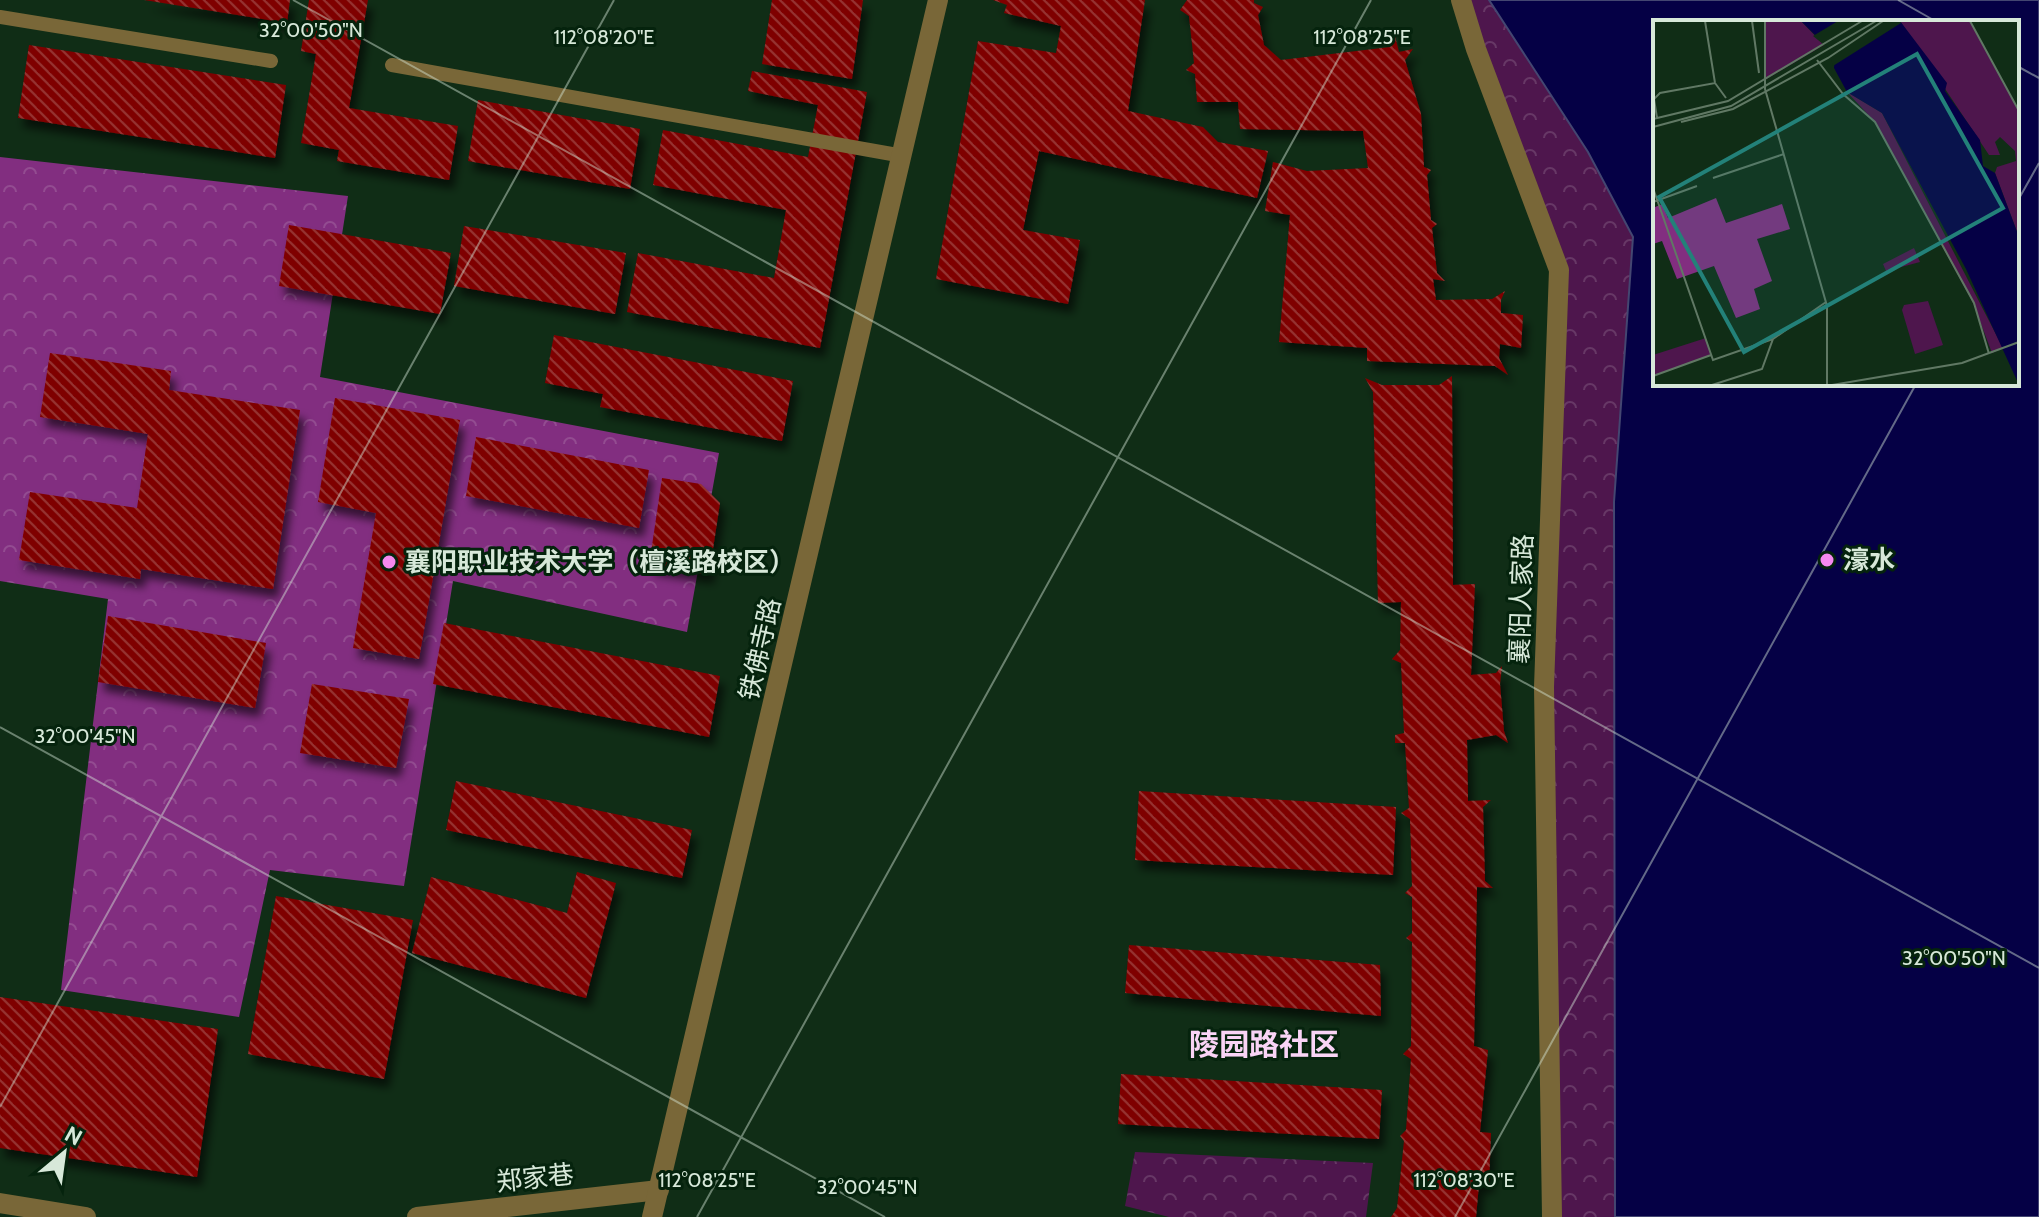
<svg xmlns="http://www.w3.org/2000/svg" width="2039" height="1217" viewBox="0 0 2039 1217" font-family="Cabin,'Noto Sans SC',sans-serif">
<defs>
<pattern id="forest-crowns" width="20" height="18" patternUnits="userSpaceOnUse" patternTransform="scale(2)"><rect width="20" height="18" fill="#822e80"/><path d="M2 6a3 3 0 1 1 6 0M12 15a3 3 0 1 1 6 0" fill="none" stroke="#934c91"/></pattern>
<pattern id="park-crowns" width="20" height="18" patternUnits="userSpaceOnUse" patternTransform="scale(2)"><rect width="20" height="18" fill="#4e164d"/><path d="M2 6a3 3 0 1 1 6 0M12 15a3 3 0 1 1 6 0" fill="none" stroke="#673866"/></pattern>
<pattern id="building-back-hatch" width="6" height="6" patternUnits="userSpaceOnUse" patternTransform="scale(2)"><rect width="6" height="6" fill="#7f0202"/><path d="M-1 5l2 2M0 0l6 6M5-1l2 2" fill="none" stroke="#963332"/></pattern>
<filter id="shadow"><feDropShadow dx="5" dy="9" stdDeviation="4" flood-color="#0009"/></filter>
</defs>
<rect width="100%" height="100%" fill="#102d16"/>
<path fill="url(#forest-crowns)" d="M0,157L348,196L320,377L719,453L687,632L453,581L404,886L270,870L239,1017L61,990L108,599L0,581Z"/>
<g fill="url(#park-crowns)">
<path d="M1461,0H1489L1588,152L1633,237L1614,502L1615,1217H1547L1559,270Z"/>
<path d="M1135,1152L1373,1163L1366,1217H1169L1125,1206Z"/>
</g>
<path fill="#050045" stroke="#444671" stroke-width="2" fill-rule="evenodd" d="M1489,0H2039V1217H1615L1614,502L1633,237L1588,152ZM1655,22H2017V384H1655Z"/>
<g fill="url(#building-back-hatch)" filter="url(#shadow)">
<path d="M144,0H290L287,23Z"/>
<path d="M309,0H368L349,108L458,126L449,180L337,161L339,150L301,143L316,54L301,51Z"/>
<path d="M772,0H863L852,79L762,64Z"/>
<path d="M993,0H1145L1128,111L1203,127L1218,142L1268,151L1257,198L1039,151L1023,230L1080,240L1068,304L936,279L978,41L1056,53L1061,26L1004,13L1007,5Z"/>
<path d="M1187,0H1254V3L1263,7L1258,15L1264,45L1281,60L1390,47L1395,36L1399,52L1413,49L1405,60L1421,114L1424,167L1431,170L1427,175L1431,220L1437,224L1432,228L1437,273L1445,281L1433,279L1436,300L1492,299L1505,291L1501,300V313L1523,315L1521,348L1500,344L1499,358L1508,375L1495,366L1367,361V348L1279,342L1290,215L1265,211L1273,162L1307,171L1368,168L1363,131L1240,129L1238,102H1197L1195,74L1186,70L1194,63L1189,16L1180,10Z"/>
<path d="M29,45L286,85L275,158L18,118Z"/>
<path d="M752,71L867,92L820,348L627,312L638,253L774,278L786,210L653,185L663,130L808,157L818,105L748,91Z"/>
<path d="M478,100L640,129L630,189L468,161Z"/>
<path d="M289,225L451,253L440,314L279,286Z"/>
<path d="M464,226L626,253L615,314L454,286Z"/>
<path d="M554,335L793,381L782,441L600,407L603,394L545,383Z"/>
<path d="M50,353L171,371L169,390L300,410L273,589L141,569L140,579L19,560L30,492L137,508L148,434L40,417Z"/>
<path d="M1452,376L1453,585L1475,584L1471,675L1496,673L1502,666L1500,684L1504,731L1508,743L1496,735L1467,740L1468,801L1491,800L1483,807L1485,881L1493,888L1477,887L1474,1046L1488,1050L1480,1132L1491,1133L1489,1184H1479L1476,1217H1391L1397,1208L1404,1141L1400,1136L1406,1130L1411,1059L1403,1054L1411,1046L1412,942L1406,938L1412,933V897L1405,893L1412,886L1410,819L1401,813L1409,808L1405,743H1395V735L1404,733L1401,663L1392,659L1400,650L1401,602L1378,603L1373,392L1365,378L1382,385H1439Z"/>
<path d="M335,398L460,420L419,659L353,648L376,513L318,502Z"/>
<path d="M476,437L649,470L639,528L466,496Z"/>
<path d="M662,478L701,484L720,503L709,575L649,566Z"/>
<path d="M108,616L266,643L255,708L98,682Z"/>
<path d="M444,623L720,676L709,737L433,684Z"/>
<path d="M312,684L409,699L396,768L300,753Z"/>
<path d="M456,781L692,830L682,878L446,830Z"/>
<path d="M1139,791L1396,807L1393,875L1135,860Z"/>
<path d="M577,872L616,883L586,998L412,953L431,877L567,913Z"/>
<path d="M276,896L413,920L384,1079L248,1054Z"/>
<path d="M1129,945L1380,965L1381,1016L1125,993Z"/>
<path d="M0,997L218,1029L197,1177L0,1148Z"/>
<path d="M1121,1074L1382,1090L1379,1139L1118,1124Z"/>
</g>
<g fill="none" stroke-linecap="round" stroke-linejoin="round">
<g stroke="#796738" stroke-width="14">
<path d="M0,17L271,61"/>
<path d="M392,65L903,156"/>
</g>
<g stroke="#796738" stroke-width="20">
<path d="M1461,0L1476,49L1559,270L1544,687L1552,1217"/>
<path d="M0,1203L86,1217"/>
<path d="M417,1217L659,1190"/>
<path d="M652,1217L938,0"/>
</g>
</g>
<path fill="none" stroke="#d7e8d9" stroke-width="2" stroke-opacity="0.45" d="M293,0L2039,968M1898,0L1937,22M2017,66L2039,78M2017,202L2039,163M0,727L885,1217M0,1107L614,0M697,1217L1371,0M1455,1217L1916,384"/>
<g fill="#f589ef" stroke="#05230d" stroke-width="3">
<circle cx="1827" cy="560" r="8"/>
<circle cx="389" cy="562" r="8"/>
</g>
<g text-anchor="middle" stroke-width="6" stroke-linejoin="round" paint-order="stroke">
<g font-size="26" font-weight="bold" fill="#d7e8d9" stroke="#05230d" text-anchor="start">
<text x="1843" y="569">濠水</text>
<text x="405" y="571">襄阳职业技术大学（檀溪路校区）</text>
</g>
<g font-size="26" fill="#d7e8d9" stroke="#05230d">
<text transform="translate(1521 599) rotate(-88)" y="9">襄阳人家路</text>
<text transform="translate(760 649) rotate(-77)" y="9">铁佛寺路</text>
<text transform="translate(535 1178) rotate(-6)" y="9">郑家巷</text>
</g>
<g font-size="30" font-weight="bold" fill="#f9d4f6" stroke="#05230d">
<text x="1264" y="1055">陵园路社区</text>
</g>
</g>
<g transform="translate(1653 20)">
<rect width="366" height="366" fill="#102d16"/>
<path d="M63,178L73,203L129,184L137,209L104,219L119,261L101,269L107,289L83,298L61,246L24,259L9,221L0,224V188L9,184L15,198Z" fill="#822e80"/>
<path d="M112,1H148L171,25L112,60ZM247,1H317L366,91V217L342,153L344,147L363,141L362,131L347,117L342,122L347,135H336ZM194,72L229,93L350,328L339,333L320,283L222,102ZM261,228L267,242L233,251L230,244ZM275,281L290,325L262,334L249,290L251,285ZM53,318L58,335L0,356V335Z" fill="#4e164d"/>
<path d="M148,1H247L294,63L292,71L327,120L330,146L342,153L366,217V365L313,249L229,93L194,72L181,48L182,35Z" fill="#050045"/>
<path d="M185,1H247L248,3L180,46L175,28L160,16Z" fill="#102d16"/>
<path fill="none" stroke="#607864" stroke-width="2" d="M52,1L62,63M99,1L106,53M112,1V69L174,286V365M317,1L366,91M164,40L190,74L222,102L321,283L336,334M4,98L1,79L7,73L62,63L73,78M0,99L75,81L209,1M28,102L80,89L175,38L230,1M0,107L78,86L223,1M60,158L131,134M0,168L60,340L120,319M0,182L44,166M0,356L58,335M59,365L109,349L120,319L173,282M179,365L309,343L366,322"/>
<path fill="#238179" fill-opacity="0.15" stroke="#238179" stroke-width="4" d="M264,34L350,188L91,332L6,177Z"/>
<rect width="366" height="366" fill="none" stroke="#d7e8d9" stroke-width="4"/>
</g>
<g font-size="20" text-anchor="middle" fill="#d7e8d9" stroke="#05230d" stroke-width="6" stroke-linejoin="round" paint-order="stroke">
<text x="311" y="37">32°00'50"N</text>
<text x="604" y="44">112°08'20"E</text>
<text x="1362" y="44">112°08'25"E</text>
<text x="85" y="743">32°00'45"N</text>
<text x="1954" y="965">32°00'50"N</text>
<text x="707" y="1187">112°08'25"E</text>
<text x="1464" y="1187">112°08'30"E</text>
<text x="867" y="1194">32°00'45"N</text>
</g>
<g transform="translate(64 1153) rotate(29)" stroke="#05230d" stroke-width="6" paint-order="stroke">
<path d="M0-6L14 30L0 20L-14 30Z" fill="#d7e8d9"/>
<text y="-12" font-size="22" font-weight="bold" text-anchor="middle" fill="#d7e8d9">N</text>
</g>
</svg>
